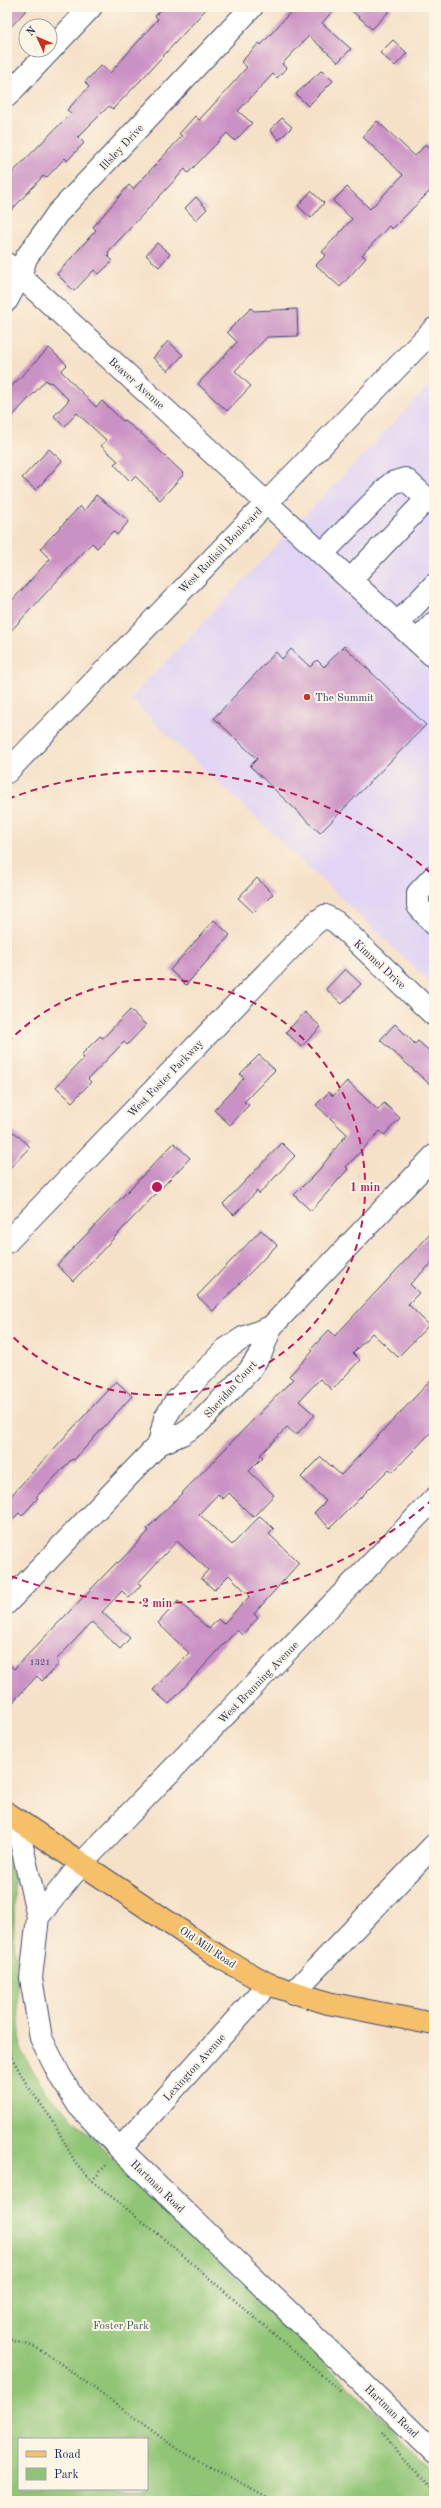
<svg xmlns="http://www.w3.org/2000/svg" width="441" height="2508" viewBox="0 0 441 2508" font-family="'Old Standard TT',serif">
<rect width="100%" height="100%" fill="#fcf5e5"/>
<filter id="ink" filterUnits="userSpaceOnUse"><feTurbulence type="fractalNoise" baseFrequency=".025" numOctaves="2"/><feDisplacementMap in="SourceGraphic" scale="8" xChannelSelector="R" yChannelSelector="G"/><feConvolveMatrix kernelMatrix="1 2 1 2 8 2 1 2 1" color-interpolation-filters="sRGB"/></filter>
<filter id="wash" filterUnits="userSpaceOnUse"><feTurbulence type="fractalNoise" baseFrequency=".012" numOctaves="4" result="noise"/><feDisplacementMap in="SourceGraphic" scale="16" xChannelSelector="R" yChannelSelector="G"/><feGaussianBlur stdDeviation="0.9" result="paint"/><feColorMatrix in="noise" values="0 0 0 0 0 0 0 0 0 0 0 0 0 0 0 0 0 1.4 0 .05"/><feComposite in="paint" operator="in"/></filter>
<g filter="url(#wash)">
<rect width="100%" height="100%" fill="#f6e1c8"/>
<path fill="#e1d4f4" d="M434,380V986L130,699Z"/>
<path fill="#91c576" stroke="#567a6a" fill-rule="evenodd" d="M7,1854L14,1879V1937L21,2050L46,2093L434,2469V2501H7ZM19,2439H147V2489H19Z"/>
<g id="blocks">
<g fill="#ca91c5">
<path d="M7,7H29L7,31Z"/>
<path d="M164,7H208L141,80L113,109L109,106L78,137L84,143L67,161L65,158L46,178L43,176L7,215V178L71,113L67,110L89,87L85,82L101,65L110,73L158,19L155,16Z"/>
<path d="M295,7H336L322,23L351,49L338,62L309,36L282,64L286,68L277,78L273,74L238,111L252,123L235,141L227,133L188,173L185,169L108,252L109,254L108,256L113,261L99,274L94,270L74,291L57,274L96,230L93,227L129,185L133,189L182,136L179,134L195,116L199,120L226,91L247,67L241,62L259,43L261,45Z"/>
<path d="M348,7H393L372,29Z"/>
<path d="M393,40L407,53L395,66L380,53Z"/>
<path d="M322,70L333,81L308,106L296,94Z"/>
<path d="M282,118L292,127L279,140L270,130Z"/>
<path d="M377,121L415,156L426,144L434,152V187L392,229L389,226L362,255L366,258L340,287L316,265L326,255L322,252L352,219L333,201L347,187L370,209L403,175L363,137Z"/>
<path d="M311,191L324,203L311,218L298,206Z"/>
<path d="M196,197L207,209L196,220L185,208Z"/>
<path d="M157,243L170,254L159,267L146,255Z"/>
<path d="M251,308L254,311L297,309L298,336L267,337L235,371L251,386L227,411L198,384L237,342L227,332Z"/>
<path d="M168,341L183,355L168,371L153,358Z"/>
<path d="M49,348L67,365L61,371L96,407L102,401L123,421L124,420L144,436L184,474L160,500L135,476L130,481L114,464L118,461L101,446L106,440L77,413L64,427L54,416L69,400L51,382L49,383L46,380L7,422V391Z"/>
<path d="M49,449L62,461L36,490L22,478Z"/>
<path d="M96,495L129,521L117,535L113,531L97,548L92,543L7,635V606L50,559L40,549L80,506L84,511Z"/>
<path d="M344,646L426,725L320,833L250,766L257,759L214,718L276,652L282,659L291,649L310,667L317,660L324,667Z"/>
<path d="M257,878L273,894L254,913L238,898Z"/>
<path d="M214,920L230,935L186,985L170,970Z"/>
<path d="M345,969L361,984L342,1004L326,989Z"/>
<path d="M130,1010L146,1025L127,1045L124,1042L88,1079L91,1082L72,1102L56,1087L84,1058L81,1055L100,1036L103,1038Z"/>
<path d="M305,1012L321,1027L301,1047L286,1032Z"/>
<path d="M395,1024L415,1044L418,1041L434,1055V1088L380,1040Z"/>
<path d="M259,1055L275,1070L244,1102L249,1105L230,1125L214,1110L244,1078L240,1074Z"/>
<path d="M347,1081L378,1110L384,1103L400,1118L384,1135L380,1131L346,1167L348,1169L311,1211L294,1195L318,1171L347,1134L316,1105L329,1092L333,1096Z"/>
<path d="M14,1132L30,1147L7,1171V1139Z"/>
<path d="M174,1143L190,1158L73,1281L57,1265Z"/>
<path d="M282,1143L295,1156L259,1194L257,1191L234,1215L223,1204Z"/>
<path d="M261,1230L277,1245L213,1311L197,1296Z"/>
<path d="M434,1230V1261L410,1284L419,1293L408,1304L429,1325L398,1357L372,1333L353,1353L360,1360L332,1390L320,1379L299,1401L315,1415L296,1435L287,1427L260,1455L263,1457L249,1471L274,1495L253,1517L229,1493L223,1499L218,1494L199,1514L232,1545L260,1516L274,1529L269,1534L299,1563L254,1614L258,1618L242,1635L237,1630L169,1704L153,1690L189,1653L158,1623L178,1601L209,1629L218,1619L223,1624L250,1596L229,1575L214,1590L201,1578L208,1570L177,1541L138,1583L141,1585L129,1598L122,1591L102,1612L130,1638L120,1649L92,1622L56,1660L59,1664L42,1681L37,1676L7,1708V1662L14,1669L117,1562L118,1563L149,1531L147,1529L293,1379L289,1376L313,1351L311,1349L329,1330L335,1336Z"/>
<path d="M434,1377V1429L393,1472L389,1469L330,1528L314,1513L326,1501L301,1477L321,1457L341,1475Z"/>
<path d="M116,1381L132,1396L74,1460L72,1459L36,1497L38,1498L22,1516L19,1513L7,1525V1500Z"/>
</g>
</g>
</g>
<g filter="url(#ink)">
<use href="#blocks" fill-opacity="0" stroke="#3c4a6e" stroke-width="1"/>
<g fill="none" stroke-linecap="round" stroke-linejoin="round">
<g stroke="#3c4a6e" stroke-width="24">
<g id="minor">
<path d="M7,96L91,7"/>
<path d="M7,264L434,657"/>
<path d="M7,300L20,276L26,258L57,214L252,7"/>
<path d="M323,553L392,483L405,479L434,505"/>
<path d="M351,579L427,499"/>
<path d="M398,623L434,585"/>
<path d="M417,641L434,623"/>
<path d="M7,772L434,329"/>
<path d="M434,876L418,893V906L434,924"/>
<path d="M7,1242L314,924L325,916L336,922L434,1015"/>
<path d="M159,1444L165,1418L175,1402L226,1349L243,1338L271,1327"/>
<path d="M434,1499L82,1863L38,1917L31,1978L41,2038L60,2076L79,2106L120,2149L434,2452"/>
<path d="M7,1603L159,1444L182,1434L200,1422L249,1371L261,1353L271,1327L434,1156"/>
<path d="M20,1822L21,1842L38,1917"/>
<path d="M293,1993L434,1845"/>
<path d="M120,2149L268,1984"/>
</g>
</g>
<g stroke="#3c4a6e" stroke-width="24">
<path id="major" d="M7,1813L221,1958L268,1984L328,2003L434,2024"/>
</g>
<g stroke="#3c4a6e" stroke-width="2.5" stroke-dasharray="1 3" stroke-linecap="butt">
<path d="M7,2034L11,2056L27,2085L53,2121L75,2162L92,2181L157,2233L342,2393"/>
<path d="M7,2056H11"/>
<path d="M92,2181L107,2164"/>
<path d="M7,2339L32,2346L46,2353L177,2449L275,2501"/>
<path d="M383,2432L400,2457L434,2488"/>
</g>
<use href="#minor" stroke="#fff" stroke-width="22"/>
<use href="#major" stroke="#f6c06b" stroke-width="22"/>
</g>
</g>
<g fill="none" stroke="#c2185b" stroke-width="2" stroke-dasharray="7 5">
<path d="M7 1043A208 208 0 1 1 7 1331"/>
<path d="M433 1499A416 416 0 0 1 8 1575M8 799A416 416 0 0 1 433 875"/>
</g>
<circle fill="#c8321e" stroke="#fcf5e5" stroke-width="1.5" cx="307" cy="697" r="4"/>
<g text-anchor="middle" stroke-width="4" stroke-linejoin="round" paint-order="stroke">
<g font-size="9" fill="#474878">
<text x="40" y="1665">1321</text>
</g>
<g font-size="11" fill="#1b2f5e" stroke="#fcf5e5">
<text transform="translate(121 147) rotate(-47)" y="4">Illsley Drive</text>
<text transform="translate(137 383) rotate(42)" y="4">Beaver Avenue</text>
<text transform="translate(220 550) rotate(-46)" y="4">West Rudisill Boulevard</text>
<text transform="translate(380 964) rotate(43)" y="4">Kimmel Drive</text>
<text transform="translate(165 1078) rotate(-46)" y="4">West Foster Parkway</text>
<text transform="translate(230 1389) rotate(-48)" y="4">Sheridan Court</text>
<text transform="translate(258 1682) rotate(-46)" y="4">West Branning Avenue</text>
<text transform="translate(208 1947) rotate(34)" y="4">Old Mill Road</text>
<text transform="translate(194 2067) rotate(-48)" y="4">Lexington Avenue</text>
<text transform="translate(158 2186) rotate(44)" y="4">Hartman Road</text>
<text transform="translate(392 2411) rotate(44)" y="4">Hartman Road</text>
</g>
<g font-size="11" fill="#1b2f5e" stroke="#fcf5e5" text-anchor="start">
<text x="315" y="701">The Summit</text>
</g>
<g font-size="11" fill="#3e5c65" stroke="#fcf5e5">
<text x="121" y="2329">Foster Park</text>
</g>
</g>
<circle cx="157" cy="1187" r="6" fill="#c2185b" stroke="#fcf5e5" stroke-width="2"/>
<g font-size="12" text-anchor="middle" font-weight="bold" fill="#c2185b" stroke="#fcf5e5" stroke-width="4" stroke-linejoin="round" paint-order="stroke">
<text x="365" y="1191">1 min</text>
<text x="157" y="1607">2 min</text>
</g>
<rect width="441" height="2508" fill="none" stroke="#fcf5e5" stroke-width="24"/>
<rect x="18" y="2438" width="130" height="52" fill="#fcf5e5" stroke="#a2a6af"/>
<rect x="26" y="2451" width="20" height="6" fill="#f6c06b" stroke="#a2a6af"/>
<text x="54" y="2458" font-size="12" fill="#1b2f5e">Road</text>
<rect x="26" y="2468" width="20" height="12" fill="#91c576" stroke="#a2a6af"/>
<text x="54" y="2478" font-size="12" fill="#1b2f5e">Park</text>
<g transform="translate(38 38) rotate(314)"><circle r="19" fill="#fcf5e5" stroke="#a2a6af"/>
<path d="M0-3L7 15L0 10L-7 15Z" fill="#c8321e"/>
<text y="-6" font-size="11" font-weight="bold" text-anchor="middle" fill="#1b2f5e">N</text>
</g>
</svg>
